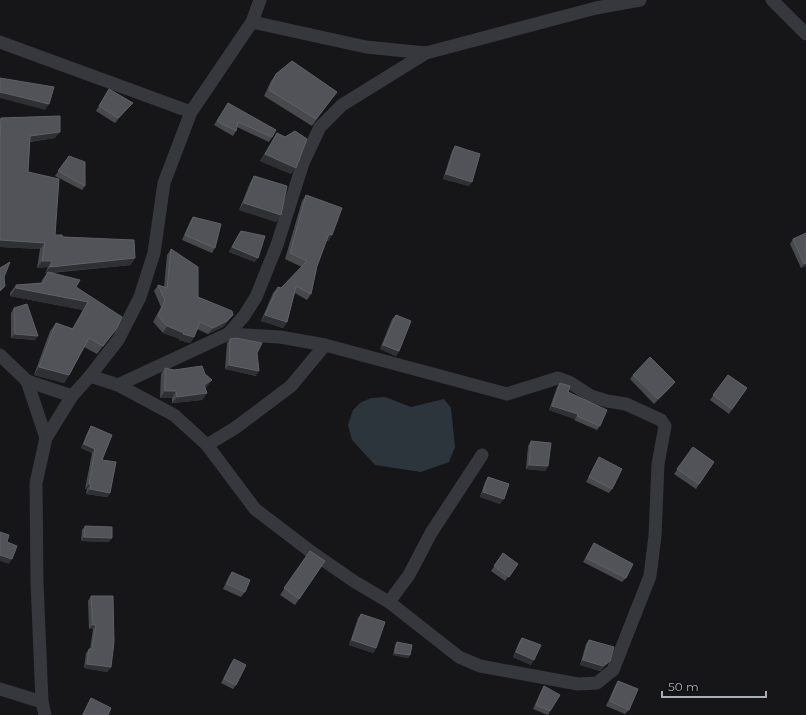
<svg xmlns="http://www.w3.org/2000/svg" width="806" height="715" viewBox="0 0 806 715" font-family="Montserrat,sans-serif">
<rect width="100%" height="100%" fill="#161618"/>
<path fill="#2c353c" d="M385,397L411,407L444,399L451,408L455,447L449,462L421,472L375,465L352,440L348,425L353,410L360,403L371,398Z"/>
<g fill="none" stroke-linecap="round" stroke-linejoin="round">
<g stroke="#37383d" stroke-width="13">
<path d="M772,0L806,34"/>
<path d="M252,22L366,47L426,53L596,8L640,0"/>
<path d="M0,42L191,112"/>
<path d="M0,355L27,381L72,396"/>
<path d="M90,376L118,385L174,415L207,445L255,509L310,551L355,582L389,602L459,657L480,666L578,684L597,683L613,670L650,576L655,536L658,464L665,426L661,420L626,404L607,401L591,396L569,382L558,378L507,394L325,345L280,337L228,334"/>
<path d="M27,381L46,438"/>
<path d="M118,385L228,334L244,316L256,297L277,245L303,163L320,127L342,105L426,53"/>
<path d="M207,445L235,428L291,386L325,345"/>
<path d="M389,602L409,575L431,533L482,455"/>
<path d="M0,689L42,702"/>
<path d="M45,715L42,702L37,582L36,483L46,438L72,396L90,376L118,340L140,297L154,253L164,183L191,112L252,22L260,0"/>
</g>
</g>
<g fill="#47494d">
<path d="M276,74L332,98L312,126L264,96L271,81Z"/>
<path d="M109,89L133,103L129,107L115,123L96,111Z"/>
<path d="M228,103L272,137L269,142L237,127L236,131L233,136L214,125Z"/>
<path d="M1,118L55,138L30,142L28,172L55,235L63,237L131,265L51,273L76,287L117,328L97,354L84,347L69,375L64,383L34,375L50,331L56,323L72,329L83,310L10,296V293L16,285L41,283L42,280L47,273H45L48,267L37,268L40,249L0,247V119Z"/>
<path d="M277,133L285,137L291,174L260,161L273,140Z"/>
<path d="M455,146L469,186L443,179L452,151Z"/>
<path d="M69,156L85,186L82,190L55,176Z"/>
<path d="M254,176L281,215L276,222L239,210L250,183Z"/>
<path d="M306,195L332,235L328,241H326L317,266L311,294L307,300L295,293L287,322L283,328L261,321L273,293L278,287L281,288L302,267L285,259L302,201Z"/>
<path d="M193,217L215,248L212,253L182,240L190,222Z"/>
<path d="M241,231L255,262L229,252L238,235Z"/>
<path d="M793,239L806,266L801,268L790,244Z"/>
<path d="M171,249L198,297L233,315L223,327L208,334L197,329L194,337L190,343L179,340L180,339L163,333L153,322L161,307L154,291L158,285L164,287L167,255Z"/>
<path d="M14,308L35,340L11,338V313Z"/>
<path d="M396,315L399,351L396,356L380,349L392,319Z"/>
<path d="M230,339L257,353L256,376L225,369L227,343Z"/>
<path d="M165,368L207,387L205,388L207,393L202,400L172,403V398H160L161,374Z"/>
<path d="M633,375L675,382L672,386L654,404L630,379Z"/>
<path d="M728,375L747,388L729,414L710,400Z"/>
<path d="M560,383L600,426L597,430L574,420L575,419L549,410L557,387Z"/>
<path d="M91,426L102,460L110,493L107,497L86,494L87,489H85L92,453L81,448L88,431Z"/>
<path d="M531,441L548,466L545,471L526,469L528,446Z"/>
<path d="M693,447L714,462L696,489L674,474Z"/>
<path d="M599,457L612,489L609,493L586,482L596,462Z"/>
<path d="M488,477L500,504L480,497L485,482Z"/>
<path d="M85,526L112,538L108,542L81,541L82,530Z"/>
<path d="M594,543L626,578L622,582L583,562L591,548Z"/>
<path d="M310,551L325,561L295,605L280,595Z"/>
<path d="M503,553L518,564L505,581L491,571Z"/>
<path d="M232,572L245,592L241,597L223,589L229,576Z"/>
<path d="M91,596L111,667L107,672L84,668L86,653L89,649H90L93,629H89L88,601Z"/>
<path d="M361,614L376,648L373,653L349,645L358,618Z"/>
<path d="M522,638L531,665L513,657L519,642Z"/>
<path d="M589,640L610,661L600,671L580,665L586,644Z"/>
<path d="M397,642L410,655L408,658L393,655L395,645Z"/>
<path d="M234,659L236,685L233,689L221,683L231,663Z"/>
<path d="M618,681L629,710L625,714L606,706L615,686Z"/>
<path d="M544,686L550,711L548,715L533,709L541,691Z"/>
<path d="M91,698L108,715H82L88,703Z"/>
</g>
<g fill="#2f3033">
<path d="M0,92L49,104L45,110L0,98Z"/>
<path d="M133,103L129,107L115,123L118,118Z"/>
<path d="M60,132L55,138L26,142L30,136Z"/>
<path d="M265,154L296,168L291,174L260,161Z"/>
<path d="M446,174L472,182L469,186L443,179Z"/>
<path d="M244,203L281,215L276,222L239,210Z"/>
<path d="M329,234L332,235L328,241L325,240Z"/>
<path d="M0,240L45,243L40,249L0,247Z"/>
<path d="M232,247L258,258L255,262L229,252Z"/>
<path d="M135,258L131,265L45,273L50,267Z"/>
<path d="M42,261H52L48,267L37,268Z"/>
<path d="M806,263V266L801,268L804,264Z"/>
<path d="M16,288L88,302L83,310L10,296Z"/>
<path d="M233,315L223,327L208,334L213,328Z"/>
<path d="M265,315L287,322L283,328L261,321Z"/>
<path d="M167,326L184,333L180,339L163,333Z"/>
<path d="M15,334L38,336L35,340L11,338Z"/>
<path d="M183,334L194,337L190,343L179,340Z"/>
<path d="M383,345L399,351L396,356L380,349Z"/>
<path d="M229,365L259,371L256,376L225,369Z"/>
<path d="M39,367L69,375L64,383L34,375Z"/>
<path d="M212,380L207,387L199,391L204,385Z"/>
<path d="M675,382L672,386L654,404L658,399Z"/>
<path d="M165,391H176L172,398H160Z"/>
<path d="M207,393L202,400L172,403L177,397Z"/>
<path d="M552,406L578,414L575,419L549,410Z"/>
<path d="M84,444L95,449L92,453L81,448Z"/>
<path d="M529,465L548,466L545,471L526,469Z"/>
<path d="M89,484H91L87,489H85Z"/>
<path d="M90,489L110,493L107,497L86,494Z"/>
<path d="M483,492L504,499L500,504L480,497Z"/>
<path d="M84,537L112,538L108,542L81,541Z"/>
<path d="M0,555L12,559L9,564L0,561Z"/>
<path d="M93,625H96L93,629H89Z"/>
<path d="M352,640L376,648L373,653L349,645Z"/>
<path d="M516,652L534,660L531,665L513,657Z"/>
<path d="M395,653L410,655L408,658L393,655Z"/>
<path d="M583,660L610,661L600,671L580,665Z"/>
<path d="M87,664L111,667L107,672L84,668Z"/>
</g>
<g fill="#525359" stroke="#5f6168">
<path d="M292,61L337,92L316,119L269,90L276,74Z"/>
<path d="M0,78L54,87L49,104L0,92Z"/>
<path d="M109,89L133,103L118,118L99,106Z"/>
<path d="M228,103L276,130L272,137L238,122L236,131L217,121Z"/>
<path d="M60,116V132L30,136L28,172L59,179L55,235H62L63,237L134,240L135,258L50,267L52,261H42L45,243L0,240V142L1,118Z"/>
<path d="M295,131L307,139L296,168L265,154L277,133L285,137Z"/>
<path d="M455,146L480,154L472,182L446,174Z"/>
<path d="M69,156L85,162V186L58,171Z"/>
<path d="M254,176L287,186L281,215L244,203Z"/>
<path d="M306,195L342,208L332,235L329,234L317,266L311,294L296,286L287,322L265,315L278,287L281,288L307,261L290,253Z"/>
<path d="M193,217L221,224L215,248L185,235Z"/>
<path d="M241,231L265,236L258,258L232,247Z"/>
<path d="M806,233V263L804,264L793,239Z"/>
<path d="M171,249L198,267V297L232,311L233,315L227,321L213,328L200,322L194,337L183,334L184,333L167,326L158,316L165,300L158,285L167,288Z"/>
<path d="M10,262L4,277L5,286L0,291V268Z"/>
<path d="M48,272L80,280L76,287L122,317L117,328L103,346L89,338L69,375L39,367L56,323L73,329L88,302L16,288V285L43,283Z"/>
<path d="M27,304L38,336L15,334L14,308Z"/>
<path d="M396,315L411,321L399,351L383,345Z"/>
<path d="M236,338L262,343L257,353L259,371L229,365L230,339Z"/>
<path d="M650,357L675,382L658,399L633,375Z"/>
<path d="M202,366L205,374L212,380L204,385L207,393L177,397L176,391H165V368L174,370Z"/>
<path d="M728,375L747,388L732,409L713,395Z"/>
<path d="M560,383L570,386L568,392L607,410L600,426L577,416L578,414L552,406Z"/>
<path d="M91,426L112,435L102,460L116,462L110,493L90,489L91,484H89L95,449L84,444Z"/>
<path d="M531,441L551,443L548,466L529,465Z"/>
<path d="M693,447L714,462L699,484L677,469Z"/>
<path d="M599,457L622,469L612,489L589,477Z"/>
<path d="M488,477L509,484L504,499L483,492Z"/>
<path d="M85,526L112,527V538L84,537Z"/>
<path d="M0,532L9,535L7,542L17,546L12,559L0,555Z"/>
<path d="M594,543L633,564L626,578L586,558Z"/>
<path d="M310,551L325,561L299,599L284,588Z"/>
<path d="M503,553L518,564L509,577L494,566Z"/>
<path d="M232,572L250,580L245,592L227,584Z"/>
<path d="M91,596H113L114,642L111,667L87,664L89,649H92L96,625H93Z"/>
<path d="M361,614L385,622L376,648L352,640Z"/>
<path d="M522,638L541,645L534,660L516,652Z"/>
<path d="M589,640L614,647L610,661L603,666L583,660Z"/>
<path d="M397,642L412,645L410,655L395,653Z"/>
<path d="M234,659L246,665L236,685L224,679Z"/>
<path d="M618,681L638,689L629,710L610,701Z"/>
<path d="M544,686L560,695L550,711L536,705Z"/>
<path d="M91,698L111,708L108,715H83Z"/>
</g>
<path d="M662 691v6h104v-6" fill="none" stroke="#a8adb8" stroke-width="2"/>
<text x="668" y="691" font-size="12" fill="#a8adb8" stroke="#111113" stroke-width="3" paint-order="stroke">50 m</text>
</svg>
